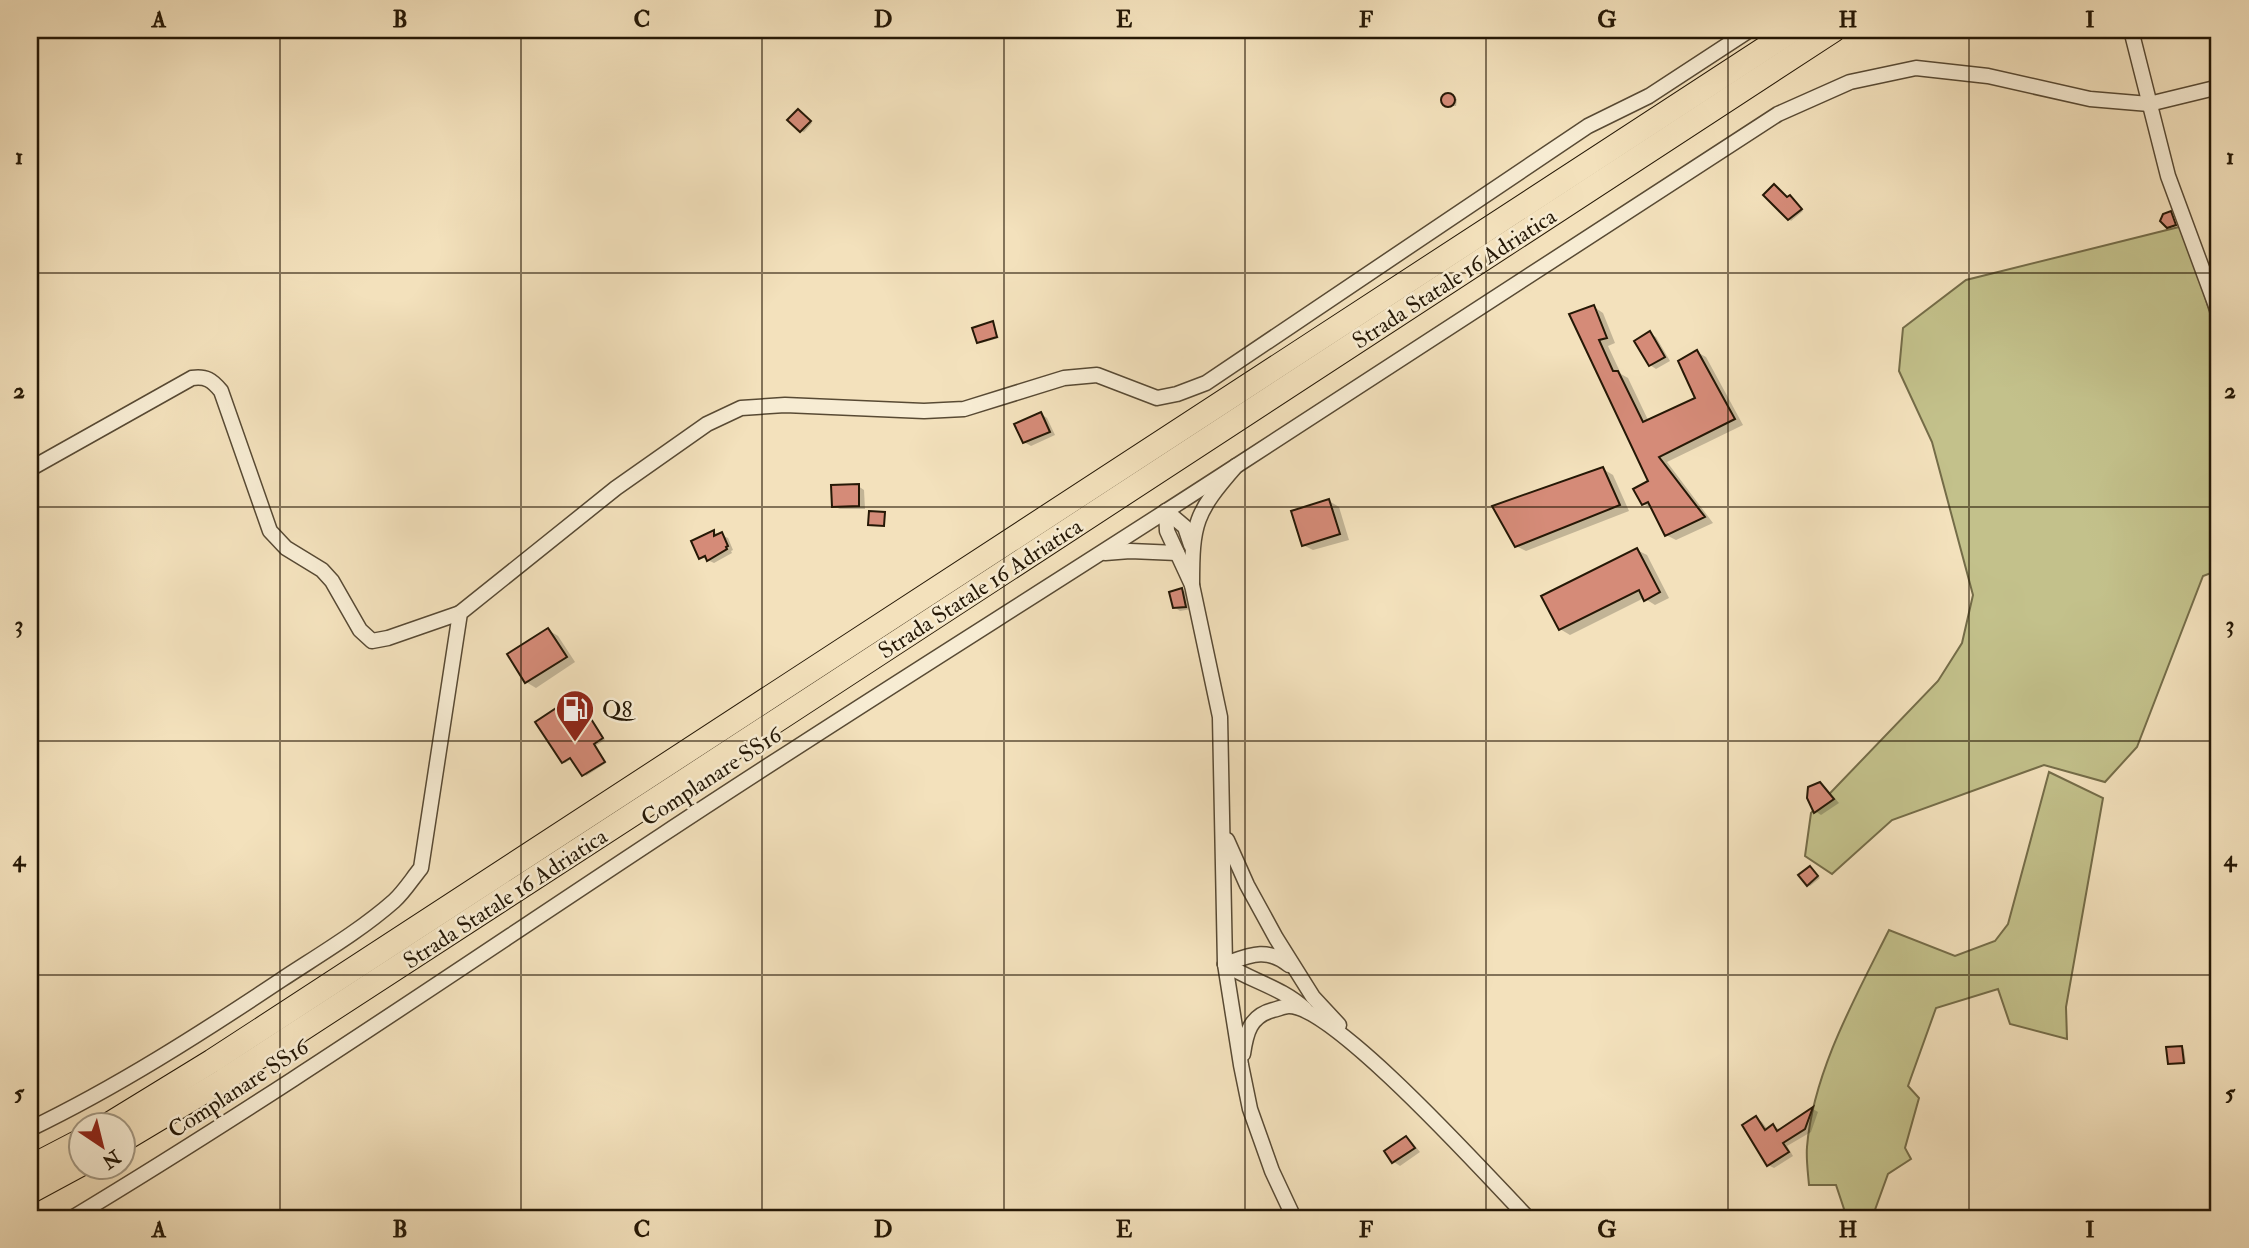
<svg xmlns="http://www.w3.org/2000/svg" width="2249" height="1248" viewBox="0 0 2249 1248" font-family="'IM FELL Double Pica',serif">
<rect width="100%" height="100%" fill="#f3e1bc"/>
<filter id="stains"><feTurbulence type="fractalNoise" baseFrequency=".00286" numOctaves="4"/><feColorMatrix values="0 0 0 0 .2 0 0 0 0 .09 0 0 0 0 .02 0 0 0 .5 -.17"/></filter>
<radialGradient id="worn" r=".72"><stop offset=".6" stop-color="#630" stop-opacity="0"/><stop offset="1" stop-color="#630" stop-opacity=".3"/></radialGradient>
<g fill="#c3c18b" stroke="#746c48" stroke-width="2">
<path d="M2183,226L2219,342V570L2203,576L2137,747L2105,782L2044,765L1892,820L1832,874L1805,856L1811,813L1938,681L1962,643L1973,595L1932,442L1899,371L1903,328L1966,280Z"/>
<path d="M2049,772L2103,798L2066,1007L2067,1039L2010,1024L1998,989L1936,1008L1908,1086L1919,1098L1905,1148L1911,1159L1888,1174L1872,1218H1834L1844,1209L1836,1185H1809C1808,1173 1806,1159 1807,1147C1813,1072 1856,996 1889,930L1955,956L1995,941L2008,924Z"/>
</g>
<g fill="#0003">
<path d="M1445,94L1457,99L1456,106H1446L1442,99Z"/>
<path d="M801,112L812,123L804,132L801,131Z"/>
<path d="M1788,199H1792L1803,211L1791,221L1789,219Z"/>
<path d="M1594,307L1603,313L1615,343L1608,346L1621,374L1628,378L1649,422L1697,399V352L1706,357L1743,425L1667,462L1713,523L1676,540L1666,535L1653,509L1643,504L1650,482L1572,315Z"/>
<path d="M992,323L999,338L981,343L979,342Z"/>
<path d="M1650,334L1656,337L1670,361L1656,369L1650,365Z"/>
<path d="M2219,383V399L2213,400L2211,399L2218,389Z"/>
<path d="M1041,414L1047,418L1055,435L1031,446L1024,442Z"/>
<path d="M1603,469L1613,475L1629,511L1526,551L1516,546Z"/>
<path d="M858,486L864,490L865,509H840L833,506Z"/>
<path d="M1329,501L1339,507L1349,540L1313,550L1303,545Z"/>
<path d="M714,532L728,538L733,550L731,551L732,553L714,563L701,557Z"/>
<path d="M1637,550L1647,555L1669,598L1655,605L1644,598L1570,635L1560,629Z"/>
<path d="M1182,590L1188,593L1191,609L1180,611L1174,607Z"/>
<path d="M548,630L558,636L575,662L536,688L526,682Z"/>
<path d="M576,697L605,740L595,746L606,763L586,776L573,758L565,763L563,762Z"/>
<path d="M1820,784L1826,788L1839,803L1821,815L1815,811Z"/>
<path d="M1810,868L1820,878L1810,886L1808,884Z"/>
<path d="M2181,1048L2184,1049L2186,1063H2170Z"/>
<path d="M1813,1109L1818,1112L1811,1132L1787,1146L1793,1156L1774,1168L1768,1165L1756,1118L1762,1122L1768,1130L1774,1126L1781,1131Z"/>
<path d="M1406,1138L1412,1142L1420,1152L1400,1166L1394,1162L1386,1151Z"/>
<path d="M1435,1210L1441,1213L1445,1218H1425Z"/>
</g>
<g fill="#d58b78" stroke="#251806" stroke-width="2">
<circle cx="1448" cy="100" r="7"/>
<path d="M798,109L811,121L800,132L787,120Z"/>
<path d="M1774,184L1787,197L1790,195L1802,209L1788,220L1763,195Z"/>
<path d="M2171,211L2176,225L2167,228L2160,221L2163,214Z"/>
<path d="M1594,305L1607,338L1599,340L1613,371H1618L1643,422L1695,398L1678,361L1697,350L1735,419L1659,457L1705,517L1665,536L1648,502L1642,505L1633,489L1648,481L1569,314Z"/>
<path d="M993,321L997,337L977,343L972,328Z"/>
<path d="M1650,331L1665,357L1649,366L1634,341Z"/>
<path d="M1041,412L1050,432L1023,443L1014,424Z"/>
<path d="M1603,467L1620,505L1515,547L1492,506Z"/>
<path d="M859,484V506L832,507L831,485Z"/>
<path d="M1329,499L1340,534L1302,546L1291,511Z"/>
<path d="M869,511L885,512L884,526L868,525Z"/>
<path d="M714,530V536L722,532L728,546L726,547L727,549L707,561L705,556L699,559L691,541Z"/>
<path d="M1637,548L1660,592L1644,601L1639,590L1559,630L1541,596Z"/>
<path d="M1182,588L1186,607L1173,608L1169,592Z"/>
<path d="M548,628L567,657L525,683L507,654Z"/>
<path d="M576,695L603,738L594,744L605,762L582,776L570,758L562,763L535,722Z"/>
<path d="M1820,782L1834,799L1814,813L1807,798L1808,787Z"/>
<path d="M1810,866L1818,876L1807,886L1798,875Z"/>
<path d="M2182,1046L2184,1063L2168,1064L2166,1047Z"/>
<path d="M1813,1107L1805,1129L1783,1143L1789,1152L1767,1166L1742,1125L1756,1116L1765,1130L1773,1124L1777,1131Z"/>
<path d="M1406,1136L1415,1148L1392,1163L1384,1151Z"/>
</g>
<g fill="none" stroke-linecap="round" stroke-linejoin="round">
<g stroke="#584a34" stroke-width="17">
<g id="minor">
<path d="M2131,30L2168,176L2219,314"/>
<path d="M30,469L192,378C206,376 212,380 221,391L270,531L286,548L322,570L332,581L360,630L372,641L388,638L460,613"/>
<path d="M1166,511L1167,531L1192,585L1220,717L1225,964L1241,1065L1250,1109L1272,1171L1294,1218"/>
<path d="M1166,511L1185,527L1191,545"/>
<path d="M1105,553L1130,551L1177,553"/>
<path d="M1192,585C1192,523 1195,513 1236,466L1778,114L1850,82L1916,68L1988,76L2090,99L2149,104L2219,87"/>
<path d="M1227,840L1247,885L1276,938L1313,997L1339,1025"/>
<path d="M1225,964C1253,982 1281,987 1305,1009"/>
<path d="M1225,964C1250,955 1267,947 1289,965"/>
<path d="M1243,1054C1246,1033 1250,1016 1273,1010C1278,1009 1284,1006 1289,1006C1336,1007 1490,1179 1528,1218"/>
<path d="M30,1129C117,1087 200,1034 281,980C319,955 360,931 394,901C404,892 412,879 421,868L460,613L616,488L707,424L741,408L785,405L924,411L964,409L1064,378L1097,375L1157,398L1177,394L1206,383L1588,126L1649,96L1750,30"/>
<path d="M72,1218C273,1097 466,964 662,835C851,710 1045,590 1236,466"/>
</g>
</g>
<g stroke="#251806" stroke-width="25">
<g id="trunk">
<path d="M106,1126L212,1061L1793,30"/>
<path d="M122,1141L224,1080L727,753L1834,30"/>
<path d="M30,1167L80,1141"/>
<path d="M30,1192L80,1165"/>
</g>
</g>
<use href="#minor" stroke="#f7ecd3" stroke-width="14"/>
<use href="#trunk" stroke="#f3e1bc" stroke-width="23"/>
</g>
<path fill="none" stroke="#251806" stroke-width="2" stroke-opacity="0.55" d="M280,30V1218M521,30V1218M762,30V1218M1004,30V1218M1245,30V1218M1486,30V1218M1728,30V1218M1969,30V1218M30,273H2219M30,507H2219M30,741H2219M30,975H2219"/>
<defs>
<g id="fuel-pin" transform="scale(2.0125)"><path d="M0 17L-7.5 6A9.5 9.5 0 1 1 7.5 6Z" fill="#8f2418" stroke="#f7ecd3"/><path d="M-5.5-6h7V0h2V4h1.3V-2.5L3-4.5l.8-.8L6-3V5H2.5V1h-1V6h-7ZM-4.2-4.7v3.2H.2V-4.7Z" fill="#fff"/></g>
</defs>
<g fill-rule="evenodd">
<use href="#fuel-pin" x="575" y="709"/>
</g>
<g text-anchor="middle" stroke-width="5" stroke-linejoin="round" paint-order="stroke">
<g font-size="23" fill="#251806" stroke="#f7ecd3">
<text transform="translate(1454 278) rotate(-33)" y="8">Strada Statale 16 Adriatica</text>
<text transform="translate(980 588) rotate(-33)" y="8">Strada Statale 16 Adriatica</text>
<text transform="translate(711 776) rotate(-33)" y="8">Complanare SS16</text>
<text transform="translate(505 898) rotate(-33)" y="8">Strada Statale 16 Adriatica</text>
<text transform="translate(238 1088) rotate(-33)" y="8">Complanare SS16</text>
</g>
<g font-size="23" fill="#251806" stroke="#f7ecd3" text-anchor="start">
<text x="602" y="717">Q8</text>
</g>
</g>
<rect width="2249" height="1248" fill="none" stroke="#f3e1bc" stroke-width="77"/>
<g transform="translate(102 1146) rotate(145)"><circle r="33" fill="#f7ecd3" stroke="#a39781" stroke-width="2"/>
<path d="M0-5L12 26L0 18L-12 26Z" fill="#8f2418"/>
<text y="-10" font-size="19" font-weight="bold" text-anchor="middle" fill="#251806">N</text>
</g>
<rect x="38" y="38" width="2172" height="1172" fill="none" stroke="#251806" stroke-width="2.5"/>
<g font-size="23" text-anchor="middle" font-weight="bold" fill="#251806">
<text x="159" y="27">A</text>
<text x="400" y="27">B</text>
<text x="642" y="27">C</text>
<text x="883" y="27">D</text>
<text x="1124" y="27">E</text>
<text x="1366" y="27">F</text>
<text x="1607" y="27">G</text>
<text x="1848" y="27">H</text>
<text x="2090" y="27">I</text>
<text x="19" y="164">1</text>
<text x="2230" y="164">1</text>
<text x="19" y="398">2</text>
<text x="2230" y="398">2</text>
<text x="19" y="632">3</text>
<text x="2230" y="632">3</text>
<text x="19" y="866">4</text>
<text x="2230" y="866">4</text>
<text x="19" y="1100">5</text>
<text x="2230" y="1100">5</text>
<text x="159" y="1237">A</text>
<text x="400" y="1237">B</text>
<text x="642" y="1237">C</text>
<text x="883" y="1237">D</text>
<text x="1124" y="1237">E</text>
<text x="1366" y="1237">F</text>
<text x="1607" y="1237">G</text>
<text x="1848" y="1237">H</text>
<text x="2090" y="1237">I</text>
</g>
<rect width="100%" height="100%" filter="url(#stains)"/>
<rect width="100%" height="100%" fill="url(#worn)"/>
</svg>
